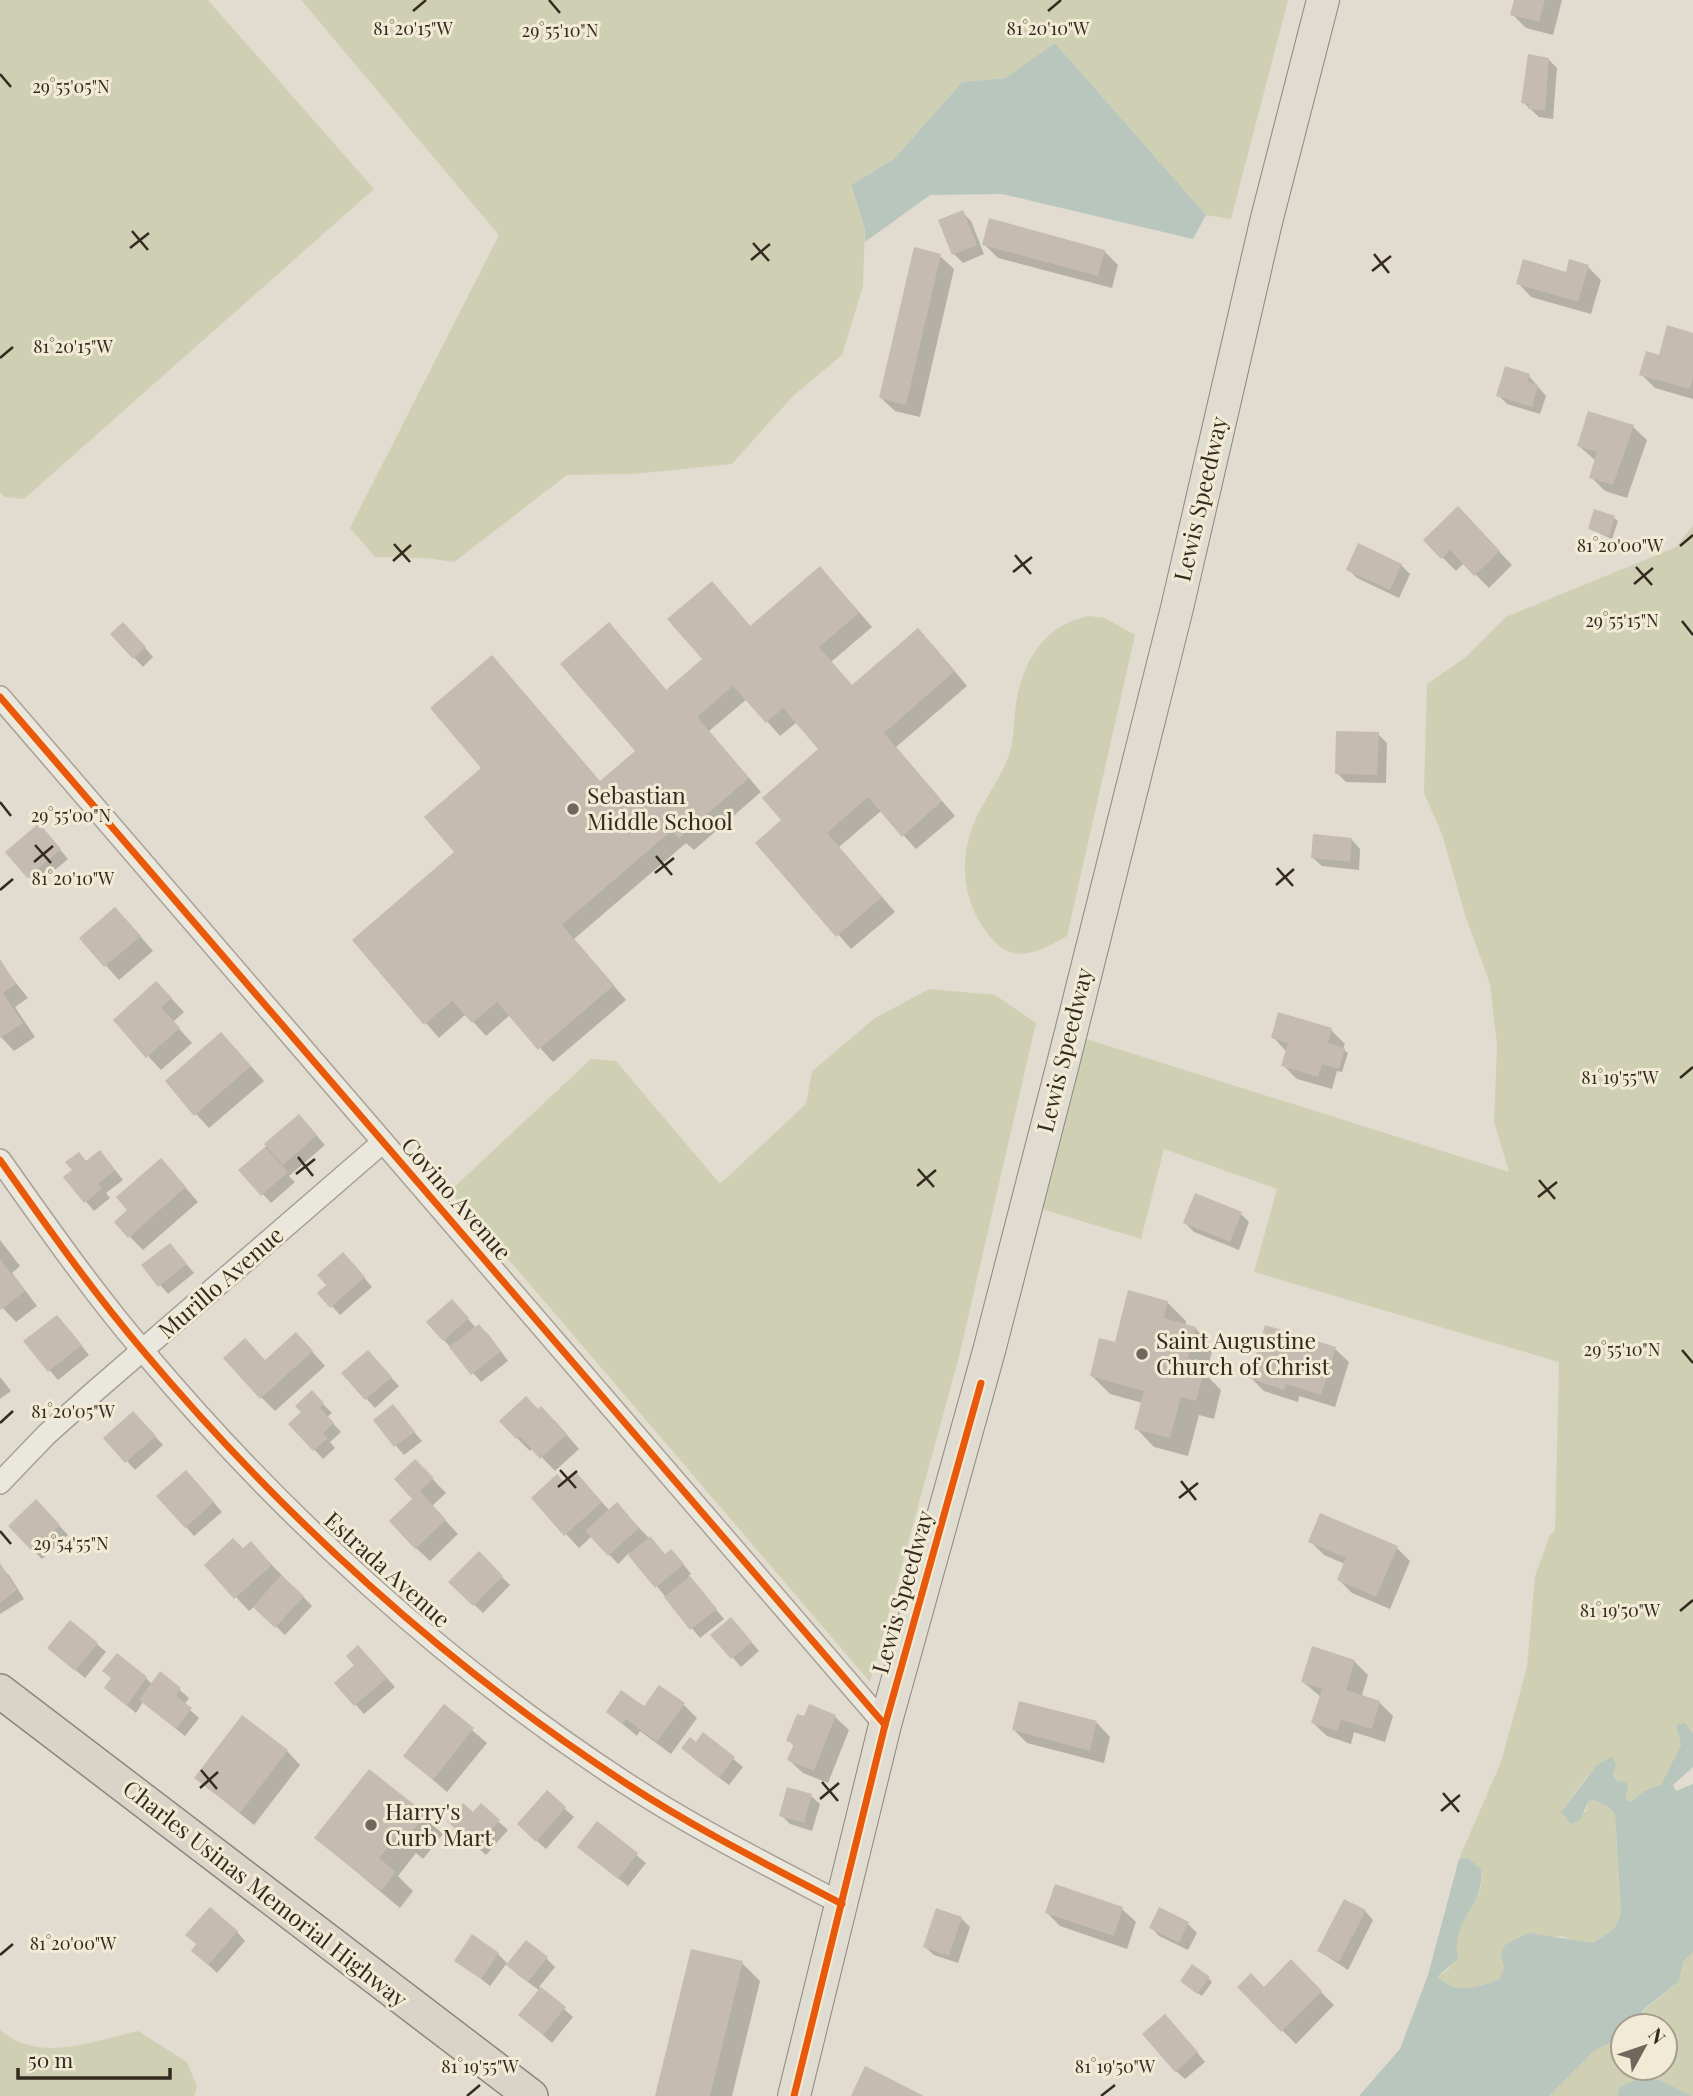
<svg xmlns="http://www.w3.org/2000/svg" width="1693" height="2096" viewBox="0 0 1693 2096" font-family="'Playfair Display',serif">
<rect width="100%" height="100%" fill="#e1dccf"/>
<g fill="#cfd0b3">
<path d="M0,0H208L374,189L24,499L4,497L0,492Z"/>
<path d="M301,0H1288L1231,219L1206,215L1055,43L1005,78L962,82L894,159L851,185L865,229L863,286L842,355L793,396L732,464L634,474L567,475L454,562L426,558L375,557L350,528L499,235Z"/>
<path d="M1693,525V1733L1676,1725L1681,1745L1668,1773L1661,1785L1631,1802L1625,1799V1782L1617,1781L1608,1758L1588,1775L1561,1812H1586L1588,1802L1593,1800L1609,1807L1615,1814L1621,1914L1614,1929L1593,1943L1581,1944L1561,1936L1501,1953L1504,1968L1501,1979C1481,1987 1453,1995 1438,1976L1449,1969C1455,1953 1456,1935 1462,1920C1471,1898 1485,1898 1481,1869L1468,1858L1459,1859L1501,1762L1527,1667L1535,1576L1550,1535L1555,1531L1559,1362L1254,1272L1277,1189L1164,1149L1141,1239L1035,1207L1080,1037L1509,1172L1494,1122L1497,1046L1490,984L1465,915L1442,834L1424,793L1427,684L1466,657L1506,617L1676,547Z"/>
<path d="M1088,616L1105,618L1135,635L1067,936C1044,949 1018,965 995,942C964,910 957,864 974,823C984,799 1002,777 1010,752C1014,737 1014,719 1016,704C1023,660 1044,626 1088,616Z"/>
<path d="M929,989L995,995L1036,1023L960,1353L870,1682L450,1191L591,1059L616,1061L720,1184L806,1104L812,1071L875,1018Z"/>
<path d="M1693,1952V2096C1662,2085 1653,2074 1619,2087L1617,2096H1549L1595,2050L1623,2037V2068H1665V2026H1635L1644,2010L1679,1981L1683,1962Z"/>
<path d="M0,2030C40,2064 93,2041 138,2031L187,2062L197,2087L194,2096H0Z"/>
</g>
<g fill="#b8c6be">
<path d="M1055,43L1206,215L1193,239L1002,194L930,195L865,242V229L851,185L894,159L962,82L1005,78Z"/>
<path d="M1685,1723L1693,1733V1767L1673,1785L1676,1791L1693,1784V1952L1683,1962L1679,1981L1644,2009L1635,2026H1623V2037L1595,2050L1549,2096H1359L1400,2049L1428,1975L1459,1859L1468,1858L1481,1869C1486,1907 1450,1917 1458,1959L1438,1976C1452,1995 1481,1987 1500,1979L1504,1968L1501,1953L1505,1945L1528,1933L1593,1943L1614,1929L1621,1914L1615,1814L1609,1807L1593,1800L1588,1802L1580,1820L1571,1824L1561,1812L1596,1766L1612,1756L1616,1765L1613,1773L1617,1781L1625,1782L1628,1787L1625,1799L1631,1802L1644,1791L1661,1785L1681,1745L1676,1725Z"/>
<path d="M1636,2080H1659L1692,2096H1617L1619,2087Z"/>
</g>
<g fill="#0003">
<path d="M1516,0H1562L1553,35L1526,28L1512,14Z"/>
<path d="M1549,60L1557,68L1553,119L1539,117L1523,102Z"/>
<path d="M962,212L971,221L984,254L963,263L954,254Z"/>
<path d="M984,244L1104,251L1118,265L1112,288L998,258Z"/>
<path d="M940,256L954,269L920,417L895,411L881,398Z"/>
<path d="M1588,267L1601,280L1591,314L1531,297L1518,283Z"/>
<path d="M1693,335V399L1655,388L1641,374Z"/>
<path d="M1529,376L1546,396L1540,414L1507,404L1498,395Z"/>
<path d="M1633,427L1647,440L1627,498L1605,491L1591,477L1596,461L1579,446Z"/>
<path d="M1458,509L1512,565L1489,588L1464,563L1456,571L1425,540Z"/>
<path d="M1614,518L1618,521L1612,539L1590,529Z"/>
<path d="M1401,565L1410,574L1399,598L1357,578L1348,569Z"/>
<path d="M833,582L872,627L831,662L853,687L932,644L967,686L896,747L955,816L916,849L881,811L839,847L895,912L851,949L758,843L784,820L821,750L797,722L780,736L747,699L709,731L761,792L694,850L686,843L574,939L626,1000L553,1062L510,1015L486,1036L466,1014L439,1038L354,940L601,783L638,751L622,638L667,691L704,659L725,597L751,627Z"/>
<path d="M132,633L153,657L143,667L112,634Z"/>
<path d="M1378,734L1387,743L1386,783L1346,782L1337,773Z"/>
<path d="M47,834L68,859L37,885L29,877Z"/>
<path d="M1352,840L1360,849L1359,870L1322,866L1313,858Z"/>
<path d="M128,922L153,951L119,980L81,938Z"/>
<path d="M0,963L28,998L15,1007L35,1037L14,1051L0,1036Z"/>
<path d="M170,997L184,1012L173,1022L192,1043L161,1070L115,1020Z"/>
<path d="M1331,1030L1345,1044L1343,1049L1348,1053L1342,1072L1337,1071L1332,1089L1297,1079L1283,1065L1287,1052L1273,1037Z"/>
<path d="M235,1048L264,1081L209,1128L196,1114Z"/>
<path d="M299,1116L325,1145L289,1176L295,1182L271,1203L241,1170Z"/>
<path d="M108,1161L123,1180L106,1193L110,1198L94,1211L65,1177L87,1162Z"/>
<path d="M174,1174L198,1202L143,1250L130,1237Z"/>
<path d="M1241,1214L1249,1222L1239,1250L1194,1232L1185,1223Z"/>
<path d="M0,1240L20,1266L12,1273L37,1306L16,1322L0,1305Z"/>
<path d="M178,1254L194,1273L168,1294L144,1266Z"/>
<path d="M352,1263L372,1287L340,1315L320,1293Z"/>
<path d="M1167,1302L1186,1321L1185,1326L1195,1328L1213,1347L1206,1375L1221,1390L1214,1419L1199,1415L1188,1456L1154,1447L1136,1428L1143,1403L1110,1394L1092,1376L1116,1344Z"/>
<path d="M460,1310L476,1328L479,1326L488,1334L508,1361L481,1382L444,1340Z"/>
<path d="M66,1326L89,1355L58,1380L26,1342Z"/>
<path d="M309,1348L325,1366L275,1411L261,1397Z"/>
<path d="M1335,1349L1349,1362L1335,1407L1299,1396L1298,1402L1264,1391L1251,1378Z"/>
<path d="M376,1361L399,1386L375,1408L343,1373Z"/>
<path d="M0,1377L11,1391L0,1399Z"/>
<path d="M312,1393L332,1413L327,1417L341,1432L330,1442L335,1448L323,1459L291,1424L303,1412Z"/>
<path d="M393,1407L422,1441L404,1455L375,1421Z"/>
<path d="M538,1411L555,1421L579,1449L555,1471L533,1448L530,1451L517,1438Z"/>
<path d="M142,1422L163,1445L135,1470L106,1438Z"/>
<path d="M415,1461L446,1493L432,1506L458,1534L430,1561L416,1548Z"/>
<path d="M195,1481L222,1512L194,1536L186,1527Z"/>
<path d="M564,1484L588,1487L610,1511L625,1513L666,1556L680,1560L691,1574L688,1576L724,1619L700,1638L629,1553L618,1564L592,1536L579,1548L566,1534Z"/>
<path d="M36,1501L68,1535L42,1559L10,1526Z"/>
<path d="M1310,1541L1397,1548L1410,1561L1390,1609L1352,1593L1339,1580L1345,1564L1324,1555Z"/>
<path d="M243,1550L264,1557L312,1606L285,1635L255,1606L249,1611L206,1565Z"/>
<path d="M479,1554L510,1585L483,1613L451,1582Z"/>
<path d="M0,1567L9,1575L24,1599L0,1614Z"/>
<path d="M739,1628L759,1651L741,1667L713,1635Z"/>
<path d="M97,1644L106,1652L85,1678L49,1648Z"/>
<path d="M367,1656L395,1687L364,1714L336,1683Z"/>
<path d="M1354,1661L1368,1675L1362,1695L1379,1702L1393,1716L1385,1742L1354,1732L1351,1744L1327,1736L1313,1723L1321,1697L1303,1682Z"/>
<path d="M161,1674L189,1698L184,1705L199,1718L185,1736L143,1702L136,1713L115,1696L146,1678L153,1685Z"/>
<path d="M1021,1703L1097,1723L1110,1737L1104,1763L1027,1743L1014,1730Z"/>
<path d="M684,1705L697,1718L671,1754L640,1731L637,1736L608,1712Z"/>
<path d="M444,1706L487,1743L447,1792L405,1756Z"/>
<path d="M835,1717L849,1730L828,1783L803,1773L789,1760L795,1747L788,1740Z"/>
<path d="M704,1735L743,1767L729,1785L692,1757Z"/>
<path d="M287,1751L300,1765L254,1825L196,1778Z"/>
<path d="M369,1771L443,1834L423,1859L416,1853L398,1876L413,1891L400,1908L316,1838Z"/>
<path d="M547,1793L574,1817L546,1849L528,1833Z"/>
<path d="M811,1796L820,1804L812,1831L790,1824L781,1815Z"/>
<path d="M481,1806L508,1830L486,1855L458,1829Z"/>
<path d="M598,1824L646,1863L628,1886L588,1855Z"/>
<path d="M1122,1909L1136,1922L1127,1949L1060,1926L1047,1913Z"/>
<path d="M1365,1911L1373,1920L1348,1970L1319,1951Z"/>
<path d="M961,1918L970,1927L958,1963L934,1955L925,1947Z"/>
<path d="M1188,1924L1197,1933L1188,1950L1159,1936L1151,1927Z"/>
<path d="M237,1932L245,1941L217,1973L202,1959L198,1945Z"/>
<path d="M498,1954L509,1965L546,1958L555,1967L539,1987L573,2017L552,2043L520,2015L540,1991L517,1974L507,1963L490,1986L457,1960Z"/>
<path d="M1291,1962L1334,2005L1296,2044L1239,1987L1264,1989Z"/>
<path d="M742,1963L760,1981L732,2096H657Z"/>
<path d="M1208,1978L1212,1982L1202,1996L1186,1985Z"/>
<path d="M1174,2025L1205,2062L1185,2079L1176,2071Z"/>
</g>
<g fill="#c5bbb0">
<path d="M1514,0H1545L1539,22L1510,15Z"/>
<path d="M1528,54L1549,58L1545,111L1528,109L1529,104L1521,103Z"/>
<path d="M963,210L977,245L952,255L938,220Z"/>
<path d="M989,218L1105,250L1098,276L982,245Z"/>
<path d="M914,247L941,254L906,405L879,398Z"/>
<path d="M1523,259L1566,272L1569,259L1589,265L1578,302L1516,284Z"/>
<path d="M1667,325L1693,333V378L1690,389L1639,375L1646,351L1659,355Z"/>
<path d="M1505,366L1530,374L1528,382L1538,385L1532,407L1496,396Z"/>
<path d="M1588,411L1634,425L1613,485L1589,478L1597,452L1577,446Z"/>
<path d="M1458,506L1500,551L1474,576L1450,550L1441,559L1423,540Z"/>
<path d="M1594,509L1615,516L1609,536L1588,529Z"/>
<path d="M1358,543L1402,564L1390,590L1346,570Z"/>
<path d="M820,566L859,613L819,647L852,685L918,628L955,671L884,733L942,801L902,837L868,797L827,833L882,897L836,937L755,843L781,820L762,798L818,749L783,708L766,723L733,686L697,717L749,778L679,838L672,830L562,925L614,985L538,1050L497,1002L472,1023L452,1001L424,1025L352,940L454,852L424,817L481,768L430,708L492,655L600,781L635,751L560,664L609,622L666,690L702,659L667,619L712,581L750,626Z"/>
<path d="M123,622L146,647L133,659L110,634Z"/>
<path d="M1336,731L1379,732L1377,775L1335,774Z"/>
<path d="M39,823L61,849L27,878L5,852Z"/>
<path d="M1313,834L1352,838L1350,862L1311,858Z"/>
<path d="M115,907L141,936L104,967L79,938Z"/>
<path d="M0,959L16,984L3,993L23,1023L0,1038Z"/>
<path d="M156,981L172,998L161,1007L180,1028L146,1058L113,1020Z"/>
<path d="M1278,1012L1332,1028L1328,1043L1345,1048L1339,1069L1322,1064L1318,1077L1281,1066L1288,1043L1271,1038Z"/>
<path d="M221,1032L251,1066L194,1116L165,1081Z"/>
<path d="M299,1114L317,1135L283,1165L264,1144Z"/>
<path d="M265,1147L288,1172L261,1196L238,1170Z"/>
<path d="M100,1150L115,1170L98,1184L102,1189L84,1203L63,1177L72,1170L65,1162L79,1152L86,1161Z"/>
<path d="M161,1158L186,1187L128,1238L114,1222L127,1210L116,1197Z"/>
<path d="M1195,1193L1242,1212L1230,1242L1183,1223Z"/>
<path d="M170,1243L187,1264L158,1287L141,1265Z"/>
<path d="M343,1252L365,1277L330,1308L317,1293L326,1285L317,1275Z"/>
<path d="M0,1259L25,1291L1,1310L0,1308Z"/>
<path d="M1128,1290L1168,1301L1164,1318L1196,1327L1186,1366L1204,1371L1196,1401L1181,1397L1170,1438L1134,1429L1144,1391L1090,1376L1099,1338L1115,1342Z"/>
<path d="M452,1299L469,1318L443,1341L426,1322Z"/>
<path d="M57,1315L82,1345L48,1372L23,1341Z"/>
<path d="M479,1324L501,1351L471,1375L449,1347Z"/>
<path d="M1265,1325L1336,1347L1321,1395L1286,1384L1284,1390L1249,1378Z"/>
<path d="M296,1332L313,1351L260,1399L223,1358L245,1338L265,1360Z"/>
<path d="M368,1350L392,1377L365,1400L341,1373Z"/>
<path d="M312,1390L324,1403L320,1408L334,1423L323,1433L328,1438L313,1451L288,1424L301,1412L295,1406Z"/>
<path d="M526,1396L538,1409L541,1406L567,1434L540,1459L519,1435L516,1439L499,1421Z"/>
<path d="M393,1404L415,1432L394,1447L373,1420Z"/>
<path d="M133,1411L156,1436L125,1463L103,1438Z"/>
<path d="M415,1459L434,1478L420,1491L446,1520L415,1549L389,1521L412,1499L394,1479Z"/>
<path d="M186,1470L214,1502L185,1528L156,1496Z"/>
<path d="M575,1471L602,1502L564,1536L531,1498L557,1474L563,1481Z"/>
<path d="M36,1499L60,1525L32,1551L8,1526Z"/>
<path d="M617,1502L639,1528L608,1556L585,1531Z"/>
<path d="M1320,1513L1398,1546L1376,1597L1337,1580L1346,1558L1308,1542Z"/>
<path d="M650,1536L665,1554L671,1549L684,1564L655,1588L628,1555Z"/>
<path d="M233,1538L243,1548L251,1541L272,1565L234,1599L204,1565Z"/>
<path d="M479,1551L503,1576L473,1606L448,1582Z"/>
<path d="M0,1563L17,1590L0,1603Z"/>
<path d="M281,1575L304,1596L275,1628L253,1607Z"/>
<path d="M690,1576L717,1609L690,1630L664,1597Z"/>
<path d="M731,1617L752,1642L731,1659L710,1635Z"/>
<path d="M70,1620L98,1643L75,1671L47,1648Z"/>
<path d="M358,1645L387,1678L354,1706L334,1683L354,1665L346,1656Z"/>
<path d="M1312,1646L1355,1660L1346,1690L1380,1701L1372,1729L1341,1720L1337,1731L1311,1723L1322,1689L1301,1682Z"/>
<path d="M117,1653L147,1677L127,1706L104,1688L111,1678L102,1671Z"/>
<path d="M160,1671L181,1688L176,1696L192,1708L176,1729L139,1700Z"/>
<path d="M659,1685L685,1703L657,1742L626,1719L622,1724L606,1712L621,1690L644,1706Z"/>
<path d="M1019,1701L1097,1721L1090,1751L1012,1730Z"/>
<path d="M444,1704L474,1728L433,1780L403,1756Z"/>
<path d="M809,1704L836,1715L814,1771L787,1760L794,1744L786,1741L797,1714L804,1716Z"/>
<path d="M242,1715L288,1750L240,1813L194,1778Z"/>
<path d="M703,1732L735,1757L719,1778L681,1748L690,1737L696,1742Z"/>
<path d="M369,1769L426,1814L404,1842L397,1836L379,1858L396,1872L381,1891L314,1838Z"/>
<path d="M787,1787L812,1794L804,1823L779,1816Z"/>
<path d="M547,1790L566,1807L536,1842L517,1824Z"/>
<path d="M463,1803L473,1812L481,1803L500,1820L476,1847L447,1821Z"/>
<path d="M597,1821L638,1853L618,1879L577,1847Z"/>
<path d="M1055,1884L1123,1907L1114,1936L1045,1913Z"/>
<path d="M1344,1899L1366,1910L1339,1962L1317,1951Z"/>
<path d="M210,1907L238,1931L208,1965L191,1951L196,1944L185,1935Z"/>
<path d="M1159,1907L1189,1922L1179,1943L1149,1928Z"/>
<path d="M936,1908L962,1917L949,1956L923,1947Z"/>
<path d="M472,1934L499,1953L481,1979L454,1961Z"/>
<path d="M526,1940L548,1957L528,1982L506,1965Z"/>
<path d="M691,1949L743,1961L710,2096H655Z"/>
<path d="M1291,1959L1322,1991L1281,2032L1237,1987L1251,1973L1264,1987Z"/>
<path d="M1192,1964L1210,1977L1197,1994L1180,1981Z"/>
<path d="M541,1987L566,2007L543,2035L518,2015Z"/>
<path d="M1165,2014L1198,2052L1175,2072L1142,2034Z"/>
<path d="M865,2066L924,2096H851Z"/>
</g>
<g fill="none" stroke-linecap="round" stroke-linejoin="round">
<g stroke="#a6a197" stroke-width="24">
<g id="minor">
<path d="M0,697L885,1725"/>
<path d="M0,1160C46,1225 92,1291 144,1352C282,1516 447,1667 627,1784C696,1829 770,1866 842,1904"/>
<path d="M0,1483L46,1435L94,1392L383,1142"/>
</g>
</g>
<g stroke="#8c877e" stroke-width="34">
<path id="primary" d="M794,2096L885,1725L989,1351L1066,1052L1177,608L1266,222L1323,0"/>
</g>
<g stroke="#8c877e" stroke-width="36">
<path id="trunk" d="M0,1691L531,2096"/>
</g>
<use href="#minor" stroke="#eae7df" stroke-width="21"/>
<use href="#primary" stroke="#e1dcd1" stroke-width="32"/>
<use href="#trunk" stroke="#dad4c8" stroke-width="33"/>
<g stroke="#f1ead5" stroke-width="11">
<g id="cycleway">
<path d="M0,697L885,1725"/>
<path d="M0,1160C46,1225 92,1291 144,1352C282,1516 447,1667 627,1784C696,1829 770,1866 842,1904"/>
<path d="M794,2096L885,1725L981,1383"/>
</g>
</g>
<use href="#cycleway" stroke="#e8590c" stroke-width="7"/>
</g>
<path fill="none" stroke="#342a20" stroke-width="2.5" d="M549,0L560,13M413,11L426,0M1048,11L1061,0M0,74L11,87M132,231L148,250M753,243L769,261M130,248L149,233M1374,254L1389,273M751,260L770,244M1372,271L1391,256M0,358L13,347M394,544L410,562M1680,546L1693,535M1015,555L1031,574M393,561L411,545M1636,567L1652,585M1013,572L1032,557M1634,584L1653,568M1682,621L1693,635M0,802L11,816M35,845L51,863M656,856L672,875M34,862L53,846M1277,868L1293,886M655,873L674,858M1276,885L1294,869M0,890L13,879M1680,1078L1693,1067M298,1157L313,1176M918,1169L934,1187M296,1174L315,1159M1539,1180L1555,1199M917,1186L936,1170M1538,1197L1557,1182M1682,1350L1693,1363M0,1423L13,1411M560,1470L576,1488M1181,1481L1196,1500M558,1487L577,1471M1179,1498L1198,1483M0,1531L11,1544M1680,1611L1693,1600M201,1770L217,1789M822,1782L838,1801M200,1788L218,1772M1443,1793L1459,1812M820,1799L839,1783M1441,1811L1460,1795M0,1955L13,1944M467,2096L480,2085M1101,2096L1115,2085"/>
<g fill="#71685d" stroke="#f1ead5" stroke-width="2.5">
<circle cx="573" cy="809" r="7"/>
<circle cx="1142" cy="1354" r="7"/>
<circle cx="371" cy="1825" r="7"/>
</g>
<g text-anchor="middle" stroke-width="6" stroke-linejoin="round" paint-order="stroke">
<g font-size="23" fill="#342a20" stroke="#f1ead5">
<text transform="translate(1201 499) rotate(-77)" y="8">Lewis Speedway</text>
<text transform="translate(1065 1050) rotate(-76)" y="8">Lewis Speedway</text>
<text transform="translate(456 1199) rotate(49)" y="8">Covino Avenue</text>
<text transform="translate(221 1283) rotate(-41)" y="8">Murillo Avenue</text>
<text transform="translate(387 1570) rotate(42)" y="8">Estrada Avenue</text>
<text transform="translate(903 1592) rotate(-74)" y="8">Lewis Speedway</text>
<text transform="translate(265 1894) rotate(38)" y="8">Charles Usinas Memorial Highway</text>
</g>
<g font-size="23" fill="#342a20" stroke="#f1ead5" text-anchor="start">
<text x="587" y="804">Sebastian<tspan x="587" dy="26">Middle School</tspan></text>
<text x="1156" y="1349">Saint Augustine<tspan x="1156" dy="26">Church of Christ</tspan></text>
<text x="385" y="1820">Harry's<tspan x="385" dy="26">Curb Mart</tspan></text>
</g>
</g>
<g font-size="18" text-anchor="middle" fill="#342a20" stroke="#f1ead5" stroke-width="6" stroke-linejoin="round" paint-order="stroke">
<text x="413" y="35">81°20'15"W</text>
<text x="1048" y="35">81°20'10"W</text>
<text x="560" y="37">29°55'10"N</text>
<text x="71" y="93">29°55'05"N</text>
<text x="73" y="353">81°20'15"W</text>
<text x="1620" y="552">81°20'00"W</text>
<text x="1622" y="627">29°55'15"N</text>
<text x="71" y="822">29°55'00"N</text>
<text x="73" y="885">81°20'10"W</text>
<text x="1620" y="1084">81°19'55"W</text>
<text x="1622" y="1356">29°55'10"N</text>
<text x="73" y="1418">81°20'05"W</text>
<text x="71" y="1550">29°54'55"N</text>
<text x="1620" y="1617">81°19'50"W</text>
<text x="73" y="1950">81°20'00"W</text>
<text x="480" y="2073">81°19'55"W</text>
<text x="1115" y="2073">81°19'50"W</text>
</g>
<g transform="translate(1644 2047) rotate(50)"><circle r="33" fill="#f1ead5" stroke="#a59d8d" stroke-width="2"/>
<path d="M0-5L12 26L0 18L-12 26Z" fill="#71685d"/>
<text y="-10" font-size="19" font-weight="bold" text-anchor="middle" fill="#342a20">N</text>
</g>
<path d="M18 2068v10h152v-10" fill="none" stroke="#342a20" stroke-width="3.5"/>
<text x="28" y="2068" font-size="21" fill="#342a20" stroke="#f1ead5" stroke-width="5" paint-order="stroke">50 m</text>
</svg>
